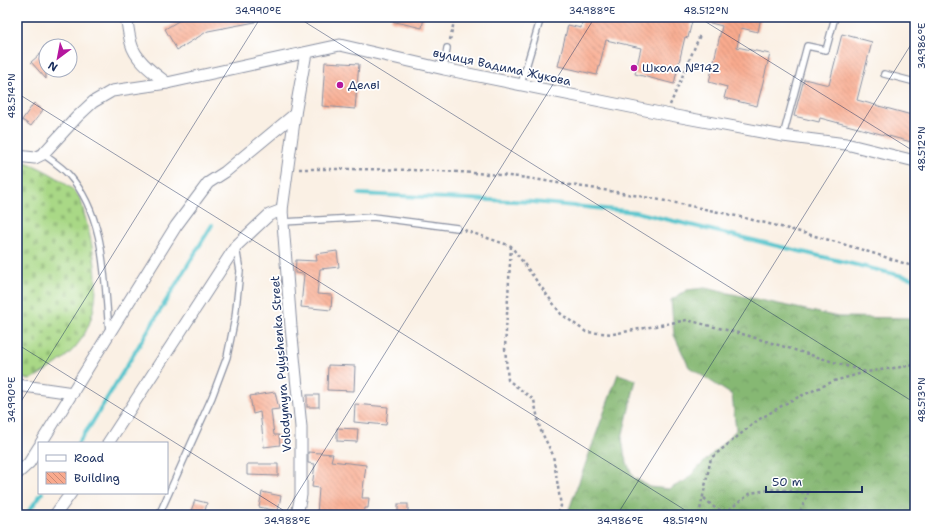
<svg xmlns="http://www.w3.org/2000/svg" width="932" height="532" viewBox="0 0 932 532" font-family="'Shantell Sans',sans-serif">
<defs>
<pattern id="forest-crowns" width="20" height="18" patternUnits="userSpaceOnUse"><rect width="20" height="18" fill="#86b873"/><path d="M2 6a3 3 0 1 1 6 0M12 15a3 3 0 1 1 6 0" fill="none" stroke="#6d9662"/></pattern>
<pattern id="cemetery-stones" width="16" height="16" patternUnits="userSpaceOnUse"><rect width="16" height="16" fill="#a9d886"/><path d="M2 7V4a2 2 0 0 1 4 0v3zM10 15v-3a2 2 0 0 1 4 0v3z" fill="#91ba76"/></pattern>
<pattern id="building-back-hatch" width="6" height="6" patternUnits="userSpaceOnUse"><rect width="6" height="6" fill="#f9aa8e"/><path d="M-1 5l2 2M0 0l6 6M5-1l2 2" fill="none" stroke="#c98b77"/></pattern>
</defs>
<rect width="100%" height="100%" fill="#fff"/>
<filter id="ink" filterUnits="userSpaceOnUse"><feTurbulence type="fractalNoise" baseFrequency=".025" numOctaves="2"/><feDisplacementMap in="SourceGraphic" scale="8" xChannelSelector="R" yChannelSelector="G"/><feConvolveMatrix kernelMatrix="1 2 1 2 8 2 1 2 1" color-interpolation-filters="sRGB"/></filter>
<filter id="wash" filterUnits="userSpaceOnUse"><feTurbulence type="fractalNoise" baseFrequency=".012" numOctaves="4" result="noise"/><feDisplacementMap in="SourceGraphic" scale="16" xChannelSelector="R" yChannelSelector="G"/><feGaussianBlur stdDeviation="0.9" result="paint"/><feColorMatrix in="noise" values="0 0 0 0 0 0 0 0 0 0 0 0 0 0 0 0 0 1.4 0 .05"/><feComposite in="paint" operator="in"/></filter>
<g filter="url(#wash)">
<rect width="100%" height="100%" fill="#faf0e4"/>
<path fill="url(#forest-crowns)" stroke="#507468" d="M705,288L838,317L915,318V515H567L618,374L636,380L622,438L625,458L633,477L650,487L669,489L685,481L736,430L732,395L689,367L674,335L671,300L687,290Z"/>
<path fill="url(#cemetery-stones)" stroke="#628472" d="M17,159C38,166 62,178 77,194C82,199 83,211 85,217C96,257 105,305 80,341C68,359 47,370 30,380L17,377Z"/>
<g fill="none" stroke-linecap="round" stroke-linejoin="round">
<g stroke="#58c5cd" stroke-width="4">
<path d="M359,194L533,202L636,212L915,279"/>
<path d="M78,443L92,423L212,225"/>
<path d="M26,515L42,493"/>
</g>
</g>
<g id="blocks">
<g fill="url(#building-back-hatch)">
<path d="M185,17H255V22L208,31L177,50L165,29Z"/>
<path d="M392,17H424L422,28L391,21Z"/>
<path d="M583,17H693L688,38L685,37L674,84L635,74L641,48L606,40L597,75L558,66L568,25L581,28Z"/>
<path d="M703,17H761L758,32L741,28L737,47L770,54L757,106L724,98L727,87L709,82L722,26L703,21Z"/>
<path d="M842,34L872,42L857,100L915,116V143L820,118L819,122L794,116L804,79L829,85Z"/>
<path d="M46,49V79L31,62Z"/>
<path d="M325,62L359,64L355,109L322,106Z"/>
<path d="M34,103L43,110L31,126L22,120Z"/>
<path d="M337,251L339,267L320,269L317,294L332,295L331,310L301,307L304,274L295,273L296,260L317,261L316,254Z"/>
<path d="M328,365L355,366L354,391L327,390Z"/>
<path d="M275,392L279,409L271,410L274,435H279L280,445L264,447L260,412L253,414L250,396Z"/>
<rect x="307" y="395" width="12" height="12"/>
<path d="M355,404L388,407L386,425L354,422Z"/>
<path d="M337,428L358,429L357,442L337,441Z"/>
<path d="M308,452L333,454L331,461L366,465L362,498H369L368,508H365L364,515H317L319,488L312,487L315,464L308,463Z"/>
<path d="M247,464H278V476L247,475Z"/>
<path d="M262,492L281,496L278,511L259,507Z"/>
<path d="M195,500L207,503L204,515L191,511Z"/>
<rect x="398" y="504" width="10" height="11"/>
</g>
</g>
</g>
<g filter="url(#ink)">
<use href="#blocks" fill-opacity="0" stroke="#8a90a1" stroke-width="1"/>
<g fill="none" stroke-linecap="round" stroke-linejoin="round">
<g stroke="#8a90a1" stroke-width="8">
<g id="lane">
<path d="M444,69L447,48"/>
<path d="M884,74L915,82"/>
<path d="M521,84L541,17"/>
<path d="M783,136L807,46L826,50L835,17"/>
<path d="M43,154C51,160 62,167 69,175C106,217 104,278 109,331"/>
<path d="M283,222L373,217L457,228"/>
<path d="M159,515L212,397L227,357L235,318L240,271L236,247"/>
</g>
</g>
<g stroke="#8a90a1" stroke-width="13">
<g id="street">
<path d="M122,17L127,21C128,28 129,36 131,43C135,60 154,73 167,83L340,45L444,69L665,114L783,136L846,144L915,161"/>
<path d="M17,156L35,158L43,154L77,117L93,102L112,91L167,83"/>
<path d="M17,385L73,393"/>
<path d="M41,443L176,226L208,183L225,172L295,114"/>
<path d="M108,443L236,246L269,215L282,210"/>
<path d="M17,474L29,463L39,447"/>
<path d="M55,515L71,493"/>
<path d="M297,515L301,495V427L291,327L282,210L295,114L306,53"/>
</g>
</g>
<g stroke="#8a90a1" stroke-width="2.5" stroke-dasharray="3 3" stroke-linecap="butt">
<path d="M450,40L455,17"/>
<path d="M670,105L700,35"/>
<path d="M299,169C372,169 446,169 519,177C543,180 567,185 591,188C700,205 810,231 915,267"/>
<path d="M464,230L511,246L561,314L586,332L613,334L687,320L746,335L866,372"/>
<path d="M511,246L505,348L508,380L534,400L540,429L553,455L561,506L557,515"/>
<path d="M704,498L716,509L727,511L751,493L775,489L808,493L799,515"/>
<path d="M699,515L711,458L758,420L790,401L834,381L866,372L915,365"/>
</g>
<use href="#lane" stroke="#fff" stroke-width="5.5"/>
<use href="#street" stroke="#fff" stroke-width="11"/>
</g>
</g>
<path fill="none" stroke="#1b2f5e" stroke-width="1" stroke-opacity="0.45" d="M297,17L915,403M698,17L915,152M17,93L693,515M17,344L291,515M17,408L261,17M284,515L595,17M617,515L915,38"/>
<g fill="#b5179e" stroke="#fff" stroke-width="1.5">
<circle cx="634" cy="68" r="4"/>
<circle cx="340" cy="85" r="4"/>
</g>
<g text-anchor="middle" stroke-width="3.5" stroke-linejoin="round" paint-order="stroke">
<g font-size="12" fill="#1b2f5e" stroke="#fff">
<text transform="translate(502 67) rotate(12)" y="4">вулиця Вадима Жукова</text>
<text transform="translate(281 364) rotate(-94)" y="4">Volodymyra Pylyshenka Street</text>
</g>
<g font-size="12" fill="#1b2f5e" stroke="#fff" text-anchor="start">
<text x="642" y="72">Школа №142</text>
<text x="348" y="89">Делві</text>
</g>
</g>
<rect width="932" height="532" fill="none" stroke="#fff" stroke-width="44"/>
<rect x="38" y="442" width="130" height="52" fill="#ffffff" stroke="#a4acbf"/>
<rect x="46" y="455" width="20" height="6" fill="#ffffff" stroke="#a4acbf"/>
<text x="74" y="462" font-size="12" fill="#1b2f5e">Road</text>
<rect x="46" y="472" width="20" height="12" fill="url(#building-back-hatch)" stroke="#a4acbf"/>
<text x="74" y="482" font-size="12" fill="#1b2f5e">Building</text>
<g transform="translate(58 58) rotate(212)"><circle r="19" fill="#ffffff" stroke="#a4acbf"/>
<path d="M0-3L7 15L0 10L-7 15Z" fill="#b5179e"/>
<text y="-6" font-size="11" font-weight="bold" text-anchor="middle" fill="#1b2f5e">N</text>
</g>
<path d="M766 486v6h96v-6" fill="none" stroke="#1b2f5e" stroke-width="2"/>
<text x="772" y="486" font-size="12" fill="#1b2f5e" stroke="#ffffff" stroke-width="3" paint-order="stroke">50 m</text>
<rect x="22" y="22" width="888" height="488" fill="none" stroke="#1b2f5e" stroke-width="1.5"/>
<g font-size="10" text-anchor="middle" fill="#1b2f5e">
<text x="258" y="14">34.990°E</text>
<text x="592" y="14">34.988°E</text>
<text x="706" y="14">48.512°N</text>
<text transform="translate(921 46) rotate(-90)" y="4">34.986°E</text>
<text transform="translate(11 96) rotate(-90)" y="4">48.514°N</text>
<text transform="translate(921 149) rotate(-90)" y="4">48.512°N</text>
<text transform="translate(921 400) rotate(-90)" y="4">48.513°N</text>
<text transform="translate(11 400) rotate(-90)" y="4">34.990°E</text>
<text x="287" y="524">34.988°E</text>
<text x="620" y="524">34.986°E</text>
<text x="685" y="524">48.514°N</text>
</g>
</svg>
